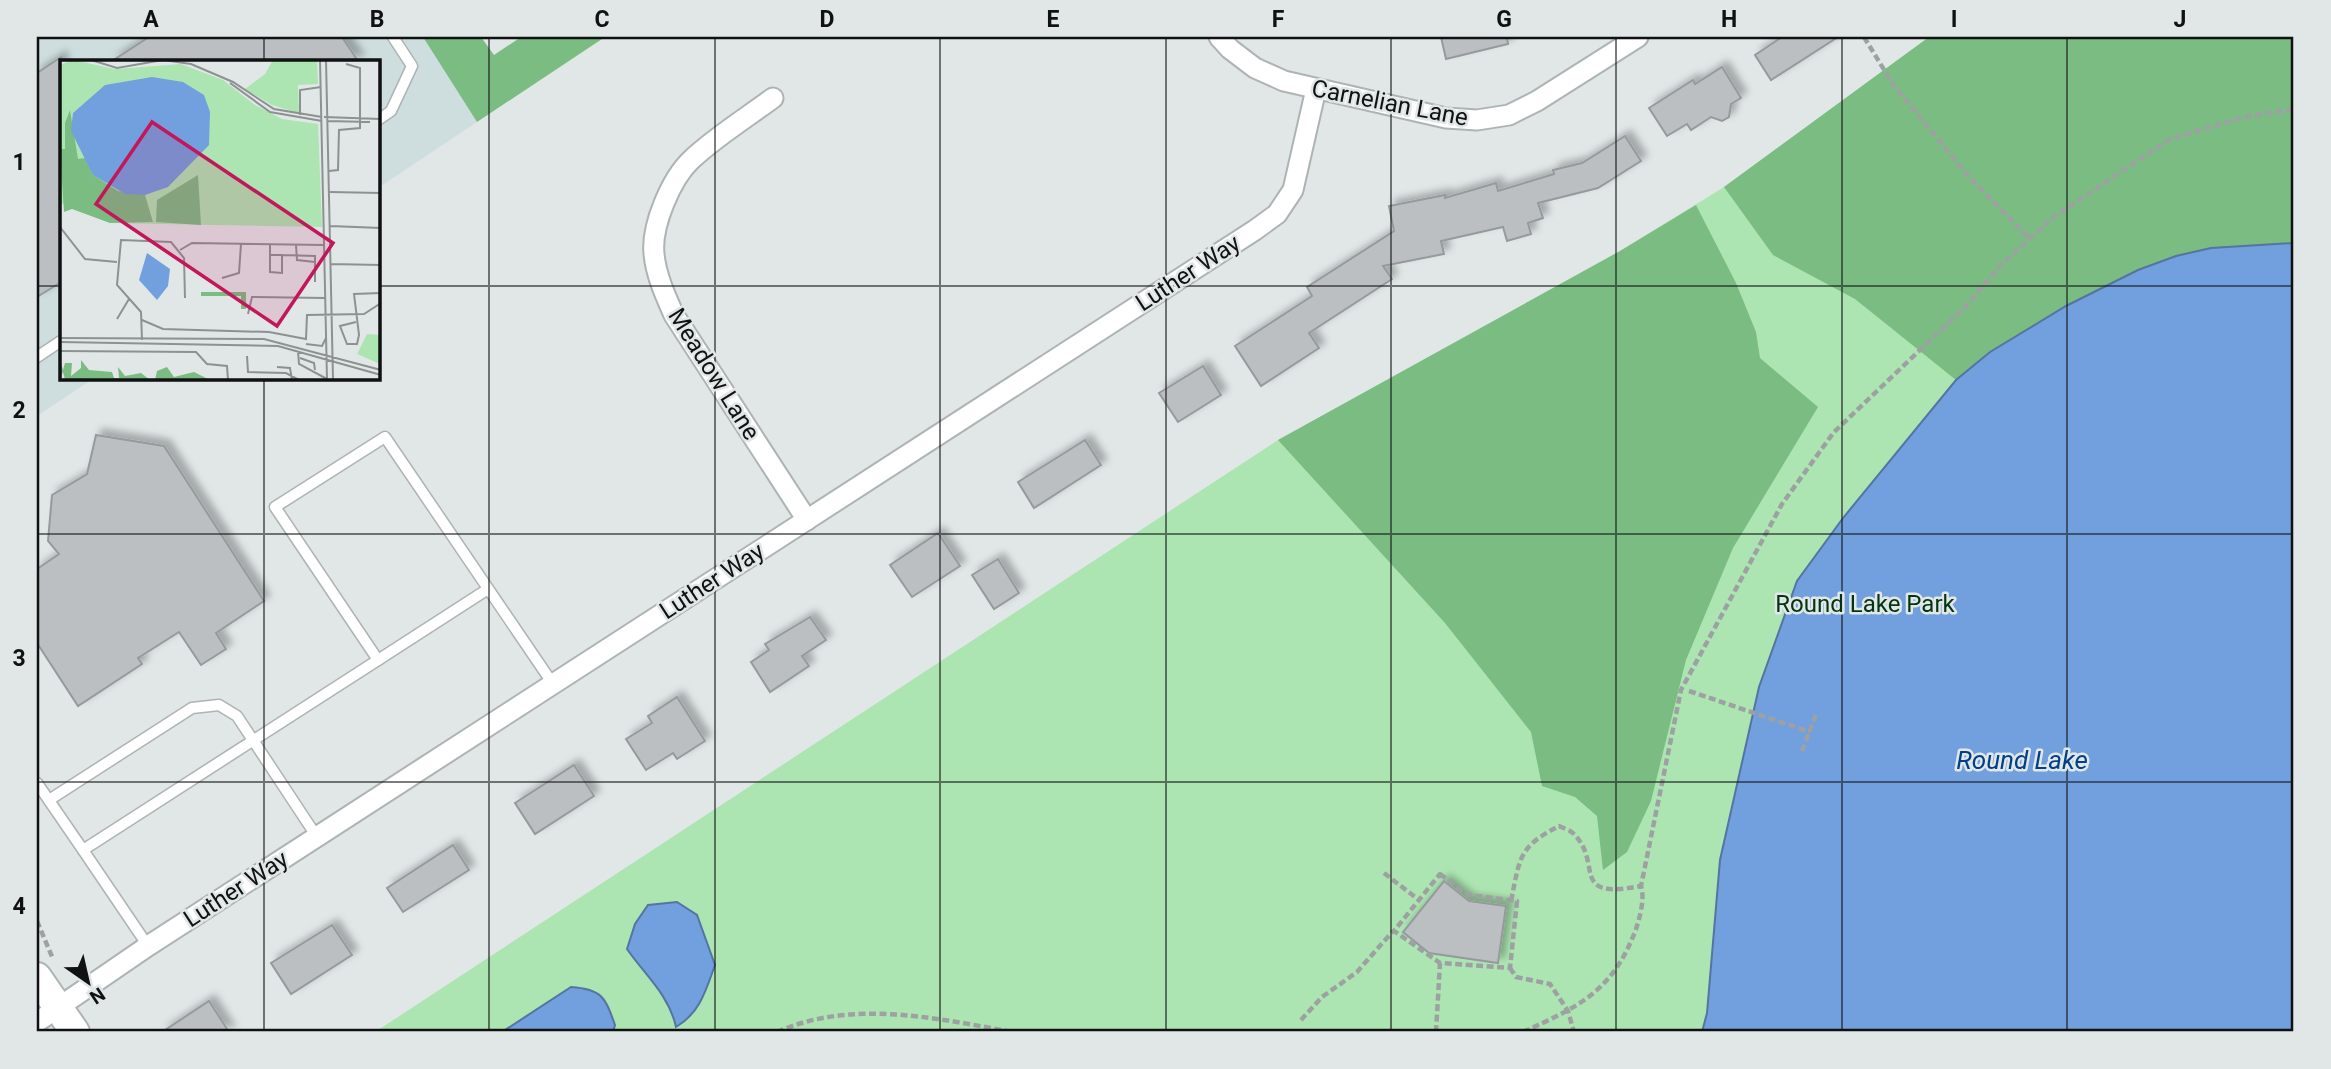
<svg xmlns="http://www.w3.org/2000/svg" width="2331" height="1069" viewBox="0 0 2331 1069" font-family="Roboto,sans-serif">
<defs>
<filter id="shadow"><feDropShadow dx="6" dy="-6" stdDeviation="3.5" flood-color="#0004"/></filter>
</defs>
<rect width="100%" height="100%" fill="#e1e7e7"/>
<path fill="#ceddde" d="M37,37H423L477,122L378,188V61H61V378H94L37,416Z"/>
<path fill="#ace5b2" d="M1929,37H2294V1032H375L1278,440L1620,251L1724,187Z"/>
<g fill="#7bbc83">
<path d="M423,37H481L494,55L521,37H605L477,122Z"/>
<path d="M1929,37H2294V243L2211,248L2027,331L1991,352L1956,380L1855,299L1773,255L1724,187Z"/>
<path d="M1696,205L1736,283L1756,332L1760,358L1818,407L1733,548L1686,660L1651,801L1627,852L1603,870L1597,816L1575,797L1542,786L1531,732L1445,623L1278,440L1620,251Z"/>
</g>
<g fill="#729fde" stroke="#5574a1" stroke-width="2">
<path d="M2294,243V1032H1702L1707,1013L1720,860L1759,687L1797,581L1843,518L1956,380L1990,352L2066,306L2138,270L2176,256L2211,248Z"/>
<path d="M677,902L697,915L715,965C706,990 700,1013 676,1027C669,995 645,975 627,949L635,924L648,905Z"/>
<path d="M571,987C602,989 605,997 615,1025L613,1032H502Z"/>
</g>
<g fill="#bbbfc1" stroke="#969a9c" stroke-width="2" filter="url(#shadow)">
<path d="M149,37H342L358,61H112Z"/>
<path d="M1441,37H1507L1508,44L1446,59Z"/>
<path d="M1782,37H1838L1771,80L1755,55Z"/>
<path d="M61,57V282L37,297V73Z"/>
<path d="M1722,67L1741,98L1731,104L1729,117L1722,121L1711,117L1691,130L1687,124L1667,136L1649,108L1693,80L1695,84Z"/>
<path d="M1625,136L1641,161L1598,188L1538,203L1543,218L1528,223L1531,234L1507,241L1503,227L1441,241L1444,254L1383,266L1392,279L1309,333L1319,348L1261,386L1235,346L1312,296L1307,287L1394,231L1389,206L1445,195V198L1496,183L1498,191L1554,174L1553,170L1582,163Z"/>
<path d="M1203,366L1221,395L1178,422L1159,393Z"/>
<path d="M96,435L164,446L264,601L216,633L226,649L201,665L179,632L138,658L142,664L78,706L37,643V569L59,554L48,541L52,495L87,474Z"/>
<path d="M1085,440L1101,465L1034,508L1018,482Z"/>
<path d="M938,533L960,566L912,597L890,565Z"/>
<path d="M998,559L1019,593L994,609L972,575Z"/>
<path d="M810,617L826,640L802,656L809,666L770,692L751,662L769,650L765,644Z"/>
<path d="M677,697L705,741L677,759L673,753L646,770L626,739L652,723L648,716Z"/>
<path d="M574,765L594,796L535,834L515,803Z"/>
<path d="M453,845L469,870L403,912L387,888Z"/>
<path d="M1444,881L1469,901L1506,906L1498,963L1429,953L1403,932Z"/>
<path d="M332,925L352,955L291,994L271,963Z"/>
<path d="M209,1001L229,1032H162Z"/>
</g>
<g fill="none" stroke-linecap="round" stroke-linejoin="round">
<g stroke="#aeb3b3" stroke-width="13">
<g id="service">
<path d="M378,120L391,111L412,66L393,37"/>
<path d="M37,357L61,341"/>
<path d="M488,589L378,660L275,507L385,437L553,684"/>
<path d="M37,783L83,850L378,660"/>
<path d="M49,800L192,708L219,705L237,716L317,837"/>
<path d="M83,850L148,946"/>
</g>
</g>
<g stroke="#aeb3b3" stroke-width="23">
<g id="minor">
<path d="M1219,37L1230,49L1255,68L1284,81L1446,118L1477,120L1509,115L1537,101L1638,37"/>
<path d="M773,98C746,118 714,138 691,160C671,179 651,226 654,254C656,275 665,295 674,315L807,520"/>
<path d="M37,1022L148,946L1255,230L1277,214L1293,190L1316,89"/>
</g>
</g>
<g stroke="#aeb3b3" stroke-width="32">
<path id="secondary" d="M37,977L75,1032"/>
</g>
<g stroke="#9da1a2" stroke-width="4.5" stroke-dasharray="7 3.5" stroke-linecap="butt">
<path d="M1864,37L1894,86L1969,177L2029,238"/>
<path d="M1689,691L1810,732"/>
<path d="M1802,751L1817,712"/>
<path d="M1384,873L1419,900"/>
<path d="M1440,874L1469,895L1517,901L1510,968L1440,963L1394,931Z"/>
<path d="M1511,901C1520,858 1518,847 1559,826C1563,828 1570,830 1574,834C1604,865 1568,900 1641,886"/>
<path d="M37,921L53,959"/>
<path d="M1510,968L1516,977L1550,984L1568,1011L1574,1032"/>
<path d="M1301,1020L1322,997L1357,972L1393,931"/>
<path d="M777,1032C851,999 936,1018 1012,1032"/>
<path d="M1436,1032L1440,963"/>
<path d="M1523,1032C1580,1006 1613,991 1636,929C1640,917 1645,898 1641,886L1681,690L1782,504L1834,432L1966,306L2001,265L2052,218L2170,139L2244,117L2294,109"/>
</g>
<use href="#service" stroke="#fff" stroke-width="10"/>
<use href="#minor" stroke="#fff" stroke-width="19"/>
<use href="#secondary" stroke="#fff" stroke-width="28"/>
</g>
<path fill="none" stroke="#101112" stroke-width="2" stroke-opacity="0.55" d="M264,37V61M489,37V1032M715,37V1032M940,37V1032M1166,37V1032M1391,37V1032M1616,37V1032M1842,37V1032M2067,37V1032M37,286H61M378,286H2294M264,378V1032M37,534H2294M37,782H2294"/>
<g text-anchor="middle" stroke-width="5" stroke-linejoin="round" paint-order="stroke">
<g font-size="24" fill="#101112" stroke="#e1e7e7">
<text transform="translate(1390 103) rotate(11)" y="8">Carnelian Lane</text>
<text transform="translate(1188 273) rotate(-33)" y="8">Luther Way</text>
<text transform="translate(714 374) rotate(58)" y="8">Meadow Lane</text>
<text transform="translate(712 581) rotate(-33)" y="8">Luther Way</text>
<text transform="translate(236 889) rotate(-33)" y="8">Luther Way</text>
</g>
<g font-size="24" fill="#01340f" stroke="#e1e7e7">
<text x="1865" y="612">Round Lake Park</text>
</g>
<g font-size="26" font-style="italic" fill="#014089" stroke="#e1e7e7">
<text x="2022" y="769">Round Lake</text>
</g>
</g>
<g transform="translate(60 60)">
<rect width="320" height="320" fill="#e1e7e7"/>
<path d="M13,0L55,9L121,4L163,20L195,45L222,59L258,64L262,167L50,163L0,143V5ZM213,0H257L258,24L238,25L239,53L212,45L185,29L205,14ZM307,274L320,275V304L297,294Z" fill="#ace5b2"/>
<path d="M10,50L18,99L25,98L33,115L58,131L85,135L93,162L50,163L12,149L4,152L0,89H5V63ZM138,115L141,165L96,162L97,140ZM141,232H186V249H181V236H141ZM0,300L3,310L5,303H12L11,316L21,308V300L29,310L52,312L54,318H59L58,307L65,316L81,313L90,320H5L3,312L0,319ZM107,307L114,317L134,312L150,320H95L97,311Z" fill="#7bbc83"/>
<path d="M92,17L123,22L144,35L150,52L149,85L108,127L85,135L65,134L33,115L11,71L13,53L45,25ZM87,193L110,209L108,226L97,240L79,220Z" fill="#729fde"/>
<path fill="none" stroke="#8d9192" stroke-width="2" d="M31,0L57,8L103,0L131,4L173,22L214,49L262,57M260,0L267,320M266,0L273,320M170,23L210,52L262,61M240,55V30L261,27M264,57L321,59M267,61L310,62M269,111L278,110L279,70L300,68V8L286,4M270,132L321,133M270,166L321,168M0,167L25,199L57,202M210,184V212L222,213V195H210M236,185L237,200L255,202M120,190L132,183L264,185M222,195L255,196V222M270,204L321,205M162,218L179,213L181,184M188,254L192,237L265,238M57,259L69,239M82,260L103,269L209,272L246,279L247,255L304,254L321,243M296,262L280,266L287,284H297L299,275L294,234L321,233M0,278L204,279L321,310M82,280L81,252L57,225L61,180L111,182L124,198L125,238M0,282L218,286L321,315M246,284L262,286L266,278M0,291L136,292L147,304L167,306L168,320M238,291L239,304L267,319M187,296L188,312L226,313L239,320M240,298L254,303L255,310M217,307L230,308L232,320"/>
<path fill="#c2185b" fill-opacity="0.15" stroke="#c2185b" stroke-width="3.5" d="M92,62L273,183L217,266L36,144Z"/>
<rect width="320" height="320" fill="none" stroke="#101112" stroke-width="3.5"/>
</g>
<rect width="2331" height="1069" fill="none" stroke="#e1e7e7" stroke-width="77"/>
<g transform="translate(88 982) rotate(146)" stroke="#e1e7e7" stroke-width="5" paint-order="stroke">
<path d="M0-5L12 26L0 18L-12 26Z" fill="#101112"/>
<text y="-10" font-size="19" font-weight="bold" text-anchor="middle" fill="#101112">N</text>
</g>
<rect x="38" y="38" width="2254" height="992" fill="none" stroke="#101112" stroke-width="2.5"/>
<g font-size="23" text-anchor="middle" font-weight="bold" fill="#101112">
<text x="151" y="27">A</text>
<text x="377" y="27">B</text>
<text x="602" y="27">C</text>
<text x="827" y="27">D</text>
<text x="1053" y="27">E</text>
<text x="1278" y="27">F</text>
<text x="1504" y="27">G</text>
<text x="1729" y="27">H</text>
<text x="1954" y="27">I</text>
<text x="2180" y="27">J</text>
<text x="19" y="170">1</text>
<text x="19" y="418">2</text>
<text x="19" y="666">3</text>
<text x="19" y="914">4</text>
</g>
</svg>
